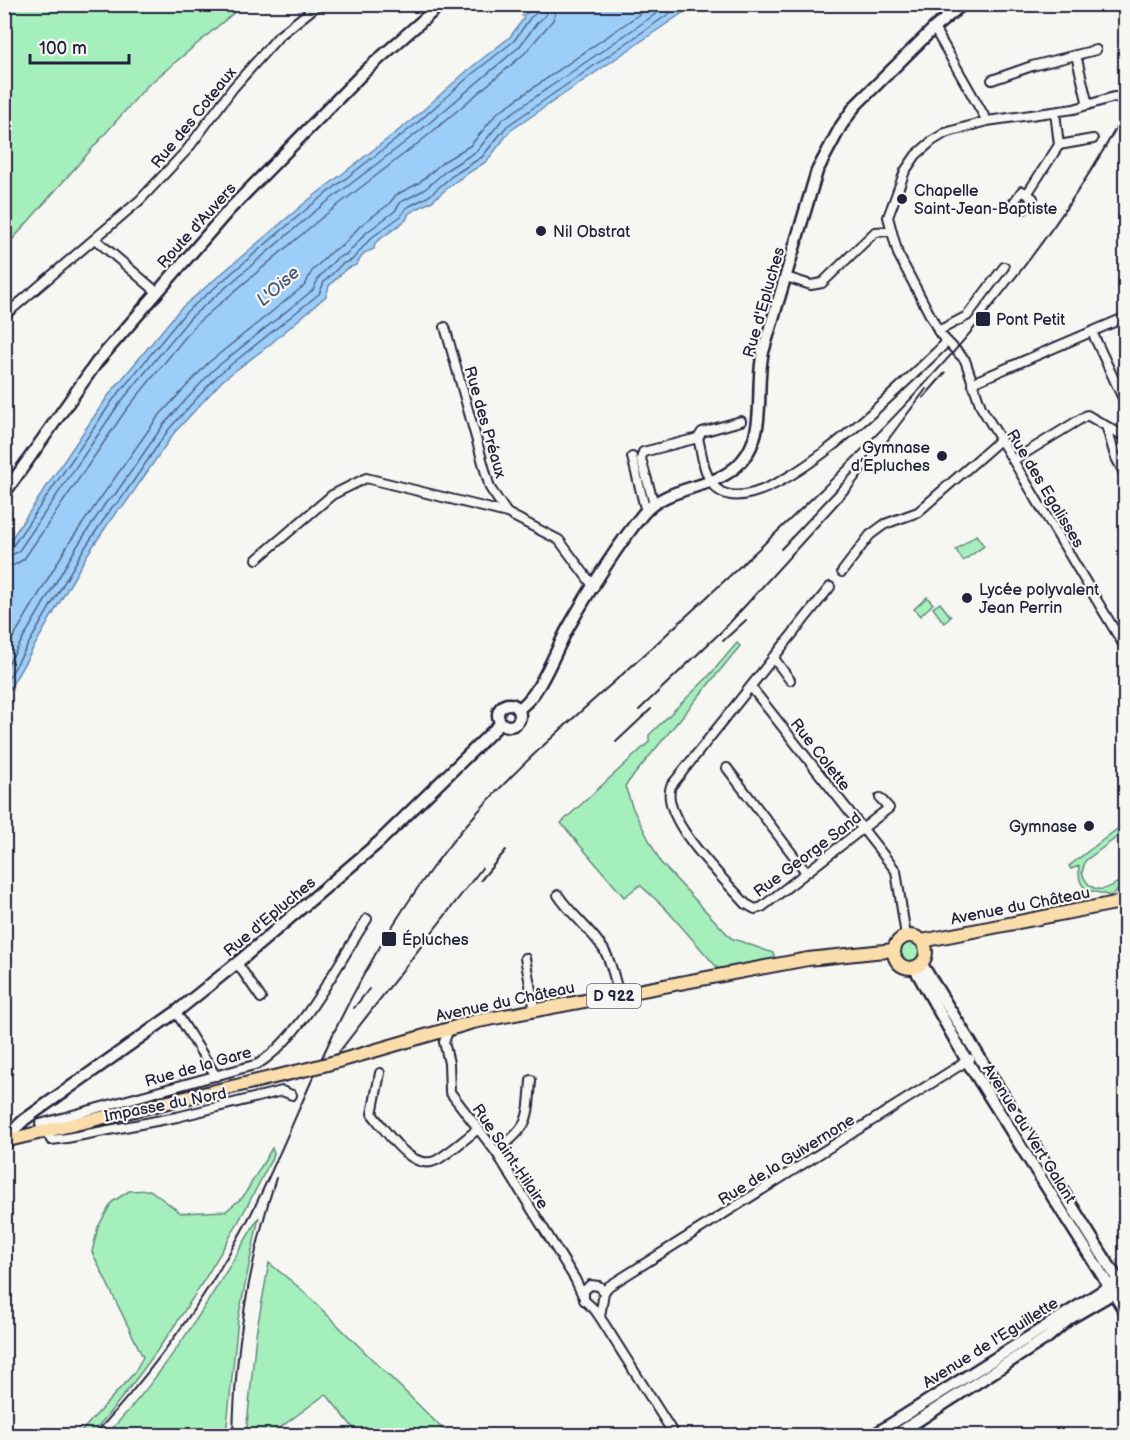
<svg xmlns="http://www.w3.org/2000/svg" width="1130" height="1440" viewBox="0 0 1130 1440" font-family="'Balsamiq Sans',sans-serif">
<rect width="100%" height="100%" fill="#f6f6f2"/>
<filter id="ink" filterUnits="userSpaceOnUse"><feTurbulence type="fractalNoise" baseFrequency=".0167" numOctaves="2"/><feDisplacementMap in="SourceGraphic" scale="12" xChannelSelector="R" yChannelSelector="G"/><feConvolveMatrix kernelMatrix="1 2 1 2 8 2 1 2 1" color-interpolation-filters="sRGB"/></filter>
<g filter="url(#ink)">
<g fill="#a5efbd" stroke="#64887c" stroke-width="1.5">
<path d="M4,5H243L146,87L5,248Z"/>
<path d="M976,535L984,546L963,561L956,550Z"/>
<path d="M927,597L933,604L920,616L914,609Z"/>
<path d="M940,603L951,617L944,623L933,608Z"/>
<path d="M737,643L740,646L625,786L633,809L661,863L731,938L773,953L776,960L721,972L665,908L640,885L624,897L561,823L649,742V735L708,677Z"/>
<path d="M1125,823V831L1085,861L1082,873C1092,898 1109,890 1125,877V884L1110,896C1093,889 1077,895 1079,866L1071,869L1069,866Z"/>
<circle cx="910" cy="951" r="11"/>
<path d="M272,1148L274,1154C224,1255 165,1349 91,1435H78L134,1373L143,1357L92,1252L98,1227L112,1202L129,1191L150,1190L181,1213L226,1211L243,1197Z"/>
<path d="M259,1217L238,1319L226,1435H106C168,1371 214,1293 259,1217Z"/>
<path d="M269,1263L301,1289L449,1435H359L326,1394L270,1435H246L256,1334Z"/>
</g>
<path fill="#9ccef9" stroke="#6b89ad" stroke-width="1.5" d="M539,5H694L510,131L487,161L456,181L432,201L409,213L406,220L375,243L374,249L364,253L356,265L346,269L329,286L326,296L268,346L223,380L174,433L123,507L118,509L87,555L5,697V548L108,396L180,309L306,202L412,120L468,70L510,37L524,18L522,16Z"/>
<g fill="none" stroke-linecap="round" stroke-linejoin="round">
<g stroke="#536787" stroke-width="1.5">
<path d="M4,550L12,547L113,400L185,313L309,207L416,124L472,74L514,41L530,18L540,10L541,4"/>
<path d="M4,558L18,552L119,404L190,318L314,212L421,130L519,47L537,23L546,15L549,4"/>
<path d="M4,567L14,565L24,559L126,410L196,324L320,219L426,137L524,54L553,20L558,4"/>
<path d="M4,653L69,543L157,418L208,363L305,285L312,271L332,251L342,246L361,225L388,205L396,195L419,183L443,162L471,145L497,113L654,4"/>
<path d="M4,671L76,548L107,501L114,496L164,424L213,370L313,290L319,277L337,258L347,254L367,232L395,211L401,202L424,190L448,169L477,151L502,120L670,4"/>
<path d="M4,686L82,552L113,506L119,502L169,429L218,375L319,294L324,282L342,264L352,260L371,238L401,216L406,208L429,196L452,176L482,157L507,126L683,4"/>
</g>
<g stroke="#22223b" stroke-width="12">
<g id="street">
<path d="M934,28L987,121"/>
<path d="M1076,55L1088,105"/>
<path d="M992,80L1032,66L1096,50"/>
<path d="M1126,99L1114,97L1074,109L987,121L945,133L932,141L916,155L905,171L888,217L898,254L940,334L965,360L981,407L1126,649"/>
<path d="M1059,145L1093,139"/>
<path d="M1027,194L1033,198L1024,209L1014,202L1022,191L1027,194L1059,145L1055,112"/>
<path d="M95,239L157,292"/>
<path d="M786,277L811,285L822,283L875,232L890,231"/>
<path d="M4,316L140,200L187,150L233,88L279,36L319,4"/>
<path d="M445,327L490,488L507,513L559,540L594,587"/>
<path d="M938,331L967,316L1004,267"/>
<path d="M1092,332L1126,405"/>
<path d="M972,383L1126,317"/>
<path d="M1107,428L1115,456L1126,477"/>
<path d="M698,438L702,432L741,421"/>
<path d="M632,457L646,512"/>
<path d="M1014,460L1087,415L1122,435L1126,434"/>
<path d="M654,504L641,459L643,452L698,438C702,453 704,479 717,489C764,529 913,374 947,342"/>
<path d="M257,559L332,495L366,478L507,513"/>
<path d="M842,572L870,535L885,524L918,512L1000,440"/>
<path d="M830,587L671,786C659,818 726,881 746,904L755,909L762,907L889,808L880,798"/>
<path d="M773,657L790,680"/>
<path d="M751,687L896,871L906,936"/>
<path d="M727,768L806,872"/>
<path d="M558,895C571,915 591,929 604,950C612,963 615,981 619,995"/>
<path d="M525,958L535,1011"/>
<path d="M237,963L261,998"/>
<path d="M176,1012L216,1076"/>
<path d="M449,1029L444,1042L449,1063L450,1092L496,1152L575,1279L583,1296"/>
<path d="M380,1073L372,1114C385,1129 411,1173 437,1160C451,1152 465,1139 478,1129"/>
<path d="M40,1124L258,1064C302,1036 338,963 367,919"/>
<path d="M47,1132L51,1140L67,1138L177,1117L282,1091L292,1095"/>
<path d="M496,1152C529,1124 528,1124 531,1080"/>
<path d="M604,1292L609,1286L970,1059"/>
<path d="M600,1317L604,1292L599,1286L590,1285L584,1291V1300L595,1310L603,1322L675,1436"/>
</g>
</g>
<g stroke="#22223b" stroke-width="15">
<g id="secondary">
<path d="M4,494L97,362L228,211L363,73L441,4"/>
<circle cx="509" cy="715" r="11"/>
<path d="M518,709C539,698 556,649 568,628C589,591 616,547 643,514C671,481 722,493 747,454C766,424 755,385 763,352L817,171L841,126L855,106L934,28L963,4"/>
<path d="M921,963L1126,1293"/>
<path d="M914,967L967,1061L1126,1313"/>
<path d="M4,1139L24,1120L176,1012L237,963L379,842L501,723"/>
<path d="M872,1436L1126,1276"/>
<path d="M894,1436L1048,1337L1069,1319L1117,1291"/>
</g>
</g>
<g stroke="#22223b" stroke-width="16">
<g id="primary">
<circle cx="910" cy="952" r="16"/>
<path d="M922,941L1126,901"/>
<path d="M339,1061L473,1022L808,959L894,950"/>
<path d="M4,1141L312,1068"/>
</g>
</g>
<use href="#street" stroke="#f6f6f2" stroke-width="8"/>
<use href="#secondary" stroke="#f6f6f2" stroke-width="10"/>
<use href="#primary" stroke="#faddab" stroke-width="12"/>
<g stroke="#22223b" stroke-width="2">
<path d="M923,398L945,373"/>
<path d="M781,549L874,450"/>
<path d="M723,641L746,620"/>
<path d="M639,710L724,629L852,488L926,389"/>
<path d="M616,742L651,709"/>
<path d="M481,880L506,850"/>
<path d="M354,1008L369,989"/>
<path d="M339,1052L482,868"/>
<path d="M93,1436C155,1369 209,1294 251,1214C278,1161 300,1105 325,1051C358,980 400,908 448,847C507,772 585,709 655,645C828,485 1013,321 1126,110"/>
<path d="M233,1436C235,1349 249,1261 276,1178"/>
</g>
<g stroke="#22223b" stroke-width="16" stroke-linecap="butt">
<path id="primary-bridge" d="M312,1068L339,1061"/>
</g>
<use href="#primary-bridge" stroke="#faddab" stroke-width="12"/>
</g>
</g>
<g fill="#22223b" stroke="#f6f6f2" stroke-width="2">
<circle cx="902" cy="199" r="6"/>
<circle cx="541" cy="231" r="6"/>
<rect x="975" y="311" width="16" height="16" rx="3"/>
<circle cx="942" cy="456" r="6"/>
<circle cx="967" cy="598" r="6"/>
<circle cx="1089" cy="826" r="6"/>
<rect x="381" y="931" width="16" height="16" rx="3"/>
</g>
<g text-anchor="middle" stroke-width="4.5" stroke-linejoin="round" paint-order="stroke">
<rect fill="#f6f6f2" stroke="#626272" stroke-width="1.5" x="587" y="984" width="54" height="24" rx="4.5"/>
<g font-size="15" font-weight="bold" fill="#22223b">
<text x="614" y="1001">D 922</text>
</g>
<g font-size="16" fill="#22223b" stroke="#f6f6f2">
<text transform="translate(193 117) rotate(-51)" y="6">Rue des Coteaux</text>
<text transform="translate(196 225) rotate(-48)" y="6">Route d'Auvers</text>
<text transform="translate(763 302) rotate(-74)" y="6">Rue d'Epluches</text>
<text transform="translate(486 422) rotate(74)" y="6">Rue des Préaux</text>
<text transform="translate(1046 488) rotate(59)" y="6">Rue des Egalisses</text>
<text transform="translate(821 754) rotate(52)" y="6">Rue Colette</text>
<text transform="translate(807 854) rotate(-37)" y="6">Rue George Sand</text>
<text transform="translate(1020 905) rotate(-11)" y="6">Avenue du Château</text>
<text transform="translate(269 916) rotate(-40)" y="6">Rue d'Epluches</text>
<text transform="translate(505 1001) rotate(-12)" y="6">Avenue du Château</text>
<text transform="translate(198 1066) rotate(-16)" y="6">Rue de la Gare</text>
<text transform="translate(165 1104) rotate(-11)" y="6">Impasse du Nord</text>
<text transform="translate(1030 1133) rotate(58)" y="6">Avenue du Vert Galant</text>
<text transform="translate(511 1156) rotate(56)" y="6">Rue Saint-Hilaire</text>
<text transform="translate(786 1159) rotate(-32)" y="6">Rue de la Guivernone</text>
<text transform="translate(990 1342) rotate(-32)" y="6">Avenue de l'Eguillette</text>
</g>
<g font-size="16" fill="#22223b" stroke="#f6f6f2" text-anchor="start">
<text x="914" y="196">Chapelle<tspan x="914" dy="18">Saint-Jean-Baptiste</tspan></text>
<text x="553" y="237">Nil Obstrat</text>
<text x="996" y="325">Pont Petit</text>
<text x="930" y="453" text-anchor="end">Gymnase<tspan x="930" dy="18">d’Epluches</tspan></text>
<text x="979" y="595">Lycée polyvalent<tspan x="979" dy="18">Jean Perrin</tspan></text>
<text x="1077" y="832" text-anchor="end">Gymnase</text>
<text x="402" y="945">Épluches</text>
</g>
<g font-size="18" font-style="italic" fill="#475674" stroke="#f6f6f2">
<text transform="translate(278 286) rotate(-41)" y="6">L'Oise</text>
</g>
</g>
<rect width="1130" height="1440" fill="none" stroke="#f6f6f2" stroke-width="24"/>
<rect x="12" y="12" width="1106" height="1416" fill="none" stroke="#22223b" stroke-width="2" filter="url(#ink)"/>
<path d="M30 54v9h99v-9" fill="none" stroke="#22223b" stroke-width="3"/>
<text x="39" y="54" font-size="18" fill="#22223b" stroke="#f6f6f2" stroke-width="4.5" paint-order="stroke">100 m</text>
</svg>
